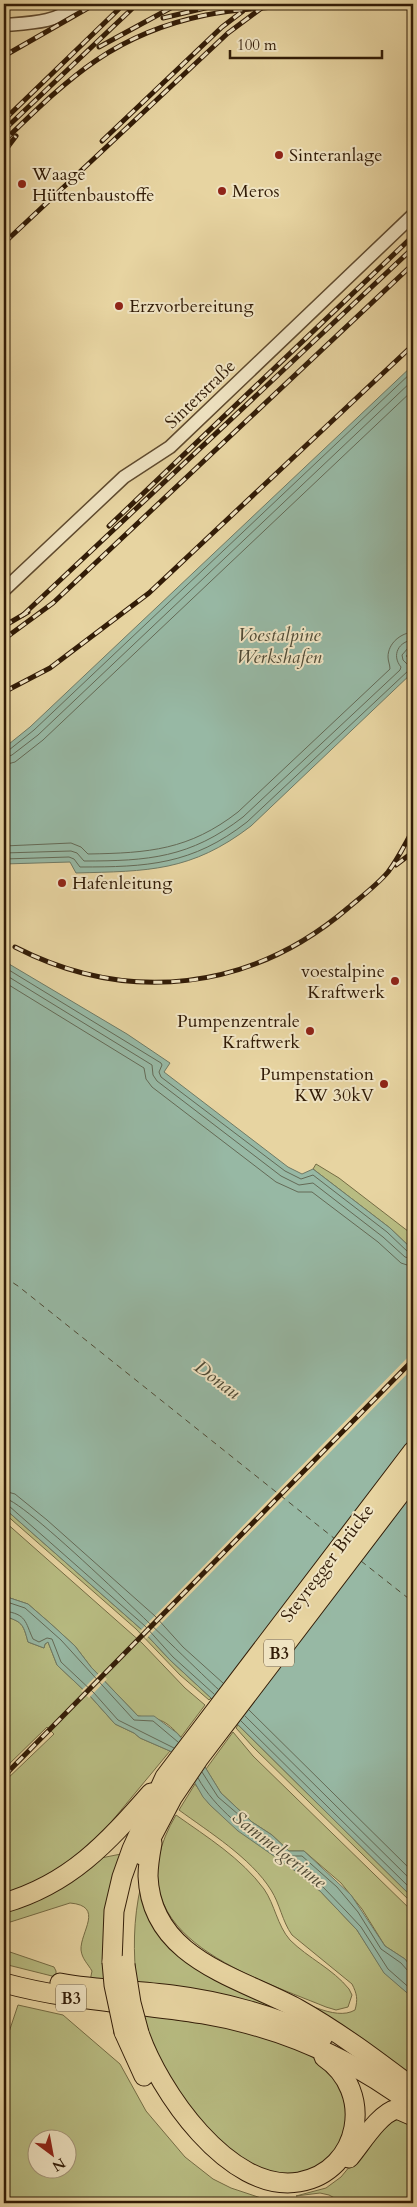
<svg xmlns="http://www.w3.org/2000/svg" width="417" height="2207" viewBox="0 0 417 2207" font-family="Cardo,serif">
<rect width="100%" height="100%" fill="#e7d4a1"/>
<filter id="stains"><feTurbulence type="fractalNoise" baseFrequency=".004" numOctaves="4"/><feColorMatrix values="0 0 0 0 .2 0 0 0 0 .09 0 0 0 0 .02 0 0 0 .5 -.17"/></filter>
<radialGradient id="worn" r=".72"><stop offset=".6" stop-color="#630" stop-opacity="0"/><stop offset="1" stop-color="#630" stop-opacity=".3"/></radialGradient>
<g fill="#b8bc82" stroke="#756c44" fill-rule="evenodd">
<path d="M316,1164L339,1178L413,1235V1250L390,1228L313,1169Z"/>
<path d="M4,1508L141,1629L170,1660L211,1698L209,1700L180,1675L136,1629L4,1513Z"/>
<path d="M4,1521L142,1643L185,1688L205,1705L181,1737C164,1719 161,1719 138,1716L91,1667L75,1646L51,1624L28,1604L4,1596Z"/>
<path d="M4,1616C22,1622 23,1623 28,1642L44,1648L45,1644L48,1642L57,1665L90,1696L115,1724L134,1733L140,1738L170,1751L83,1856L4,1898V1782L54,1734L47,1727L4,1769Z"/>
<path d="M238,1725L413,1898V1904L253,1747L236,1728Z"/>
<path d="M233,1732L253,1756L413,1912V1970L405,1959L385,1946L362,1909L341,1883L304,1851H289L272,1835L252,1822L221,1793L206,1769Z"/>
<path d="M195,1784L210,1805L246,1836L294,1870L320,1891L357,1930L384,1972L413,1998V2079L278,1990C298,1999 335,2022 355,2010C358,1999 357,1994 352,1984L292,1935C282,1921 280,1904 271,1890C251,1858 209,1832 179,1810Z"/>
<path d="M176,1815C207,1837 241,1858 264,1889C275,1905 277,1925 290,1940C308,1958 333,1969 349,1989L352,1995L348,2007L336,2010L326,2007C245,1974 107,1932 176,1815Z"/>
<path d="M121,1854L105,1981H90L92,1971C88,1964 82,1959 81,1950C80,1932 105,1906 70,1903L4,1924V1908L101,1858Z"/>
<path d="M141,1885L158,1922L307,2019L137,1987C133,1952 133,1920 141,1885Z"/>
<path d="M4,1952H10L54,1967L56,1971V1977L4,1964Z"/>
<path d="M18,2005L63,2015L120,2064L146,2111L185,2157L213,2179L231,2188L267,2200L291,2202L321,2198L336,2203H4V2047ZM38,2140H68V2170H38Z"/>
<path d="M143,2015L220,2026L253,2034L301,2051L321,2062L340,2081L351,2121L328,2163L297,2177L257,2170L209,2135L158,2066Z"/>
<path d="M395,2117L413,2125V2198L408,2203H344L329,2195L320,2193L296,2196L326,2188L341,2177L373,2138Z"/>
</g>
<g fill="#97b8a4" stroke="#6f7a65">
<path d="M413,365V649L406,656L413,663V672L251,826C191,872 148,871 76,873L70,862L4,864V748L30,727Z"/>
<path d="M4,961L127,1034L170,1063L164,1072L288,1167L302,1174L313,1169L390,1228L413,1250V1898L211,1698L170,1660L141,1629L4,1508Z"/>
<path d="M4,1596L28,1604L51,1624L75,1646L91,1667L138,1716H154L177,1733L202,1762L221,1793L252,1822L272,1835L289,1851H304L351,1895L385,1946L405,1959L413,1970V1998L384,1973L357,1930L320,1891L294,1870L238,1831L210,1805L203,1797L191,1776L176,1756L170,1751L140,1738L134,1733L115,1724L90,1696L57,1665L48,1642L45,1644L44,1648L28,1642C23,1623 22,1622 4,1616Z"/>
</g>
<g fill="#e7d4a1">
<path d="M413,1352V1368L146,1639L140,1631Z"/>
<path d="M100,1672L107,1679L89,1698L81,1691Z"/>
</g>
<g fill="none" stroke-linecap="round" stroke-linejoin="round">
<g stroke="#646a56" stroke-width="1">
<path d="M4,751L9,750L34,730L413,371"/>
<path d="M4,758L12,755L38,735L413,380"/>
<path d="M4,765L15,762L43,740L413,390"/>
<path d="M4,846L71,843L81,847L88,854C149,853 189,850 238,812L390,669C390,665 388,661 388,657C388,643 401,633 413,632"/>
<path d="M4,853L71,851L77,853L84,861C148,861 190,858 243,817L400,670L401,667C391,655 399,641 413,640"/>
<path d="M4,859L69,857L74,859L80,867C147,867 192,865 247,822L409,670L410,667L403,660L402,655L408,648L413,646"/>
<path d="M4,967L161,1063L162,1065L159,1072L161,1077L285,1171L301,1179L313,1175L387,1232L408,1252L413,1253"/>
<path d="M4,974L152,1065L153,1075L157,1081L281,1176L299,1185L313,1183L383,1237L405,1257L413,1259"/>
<path d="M4,982L144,1068L146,1079L152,1087L276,1182L298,1192H312L378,1242L401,1263L413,1267"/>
<path d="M4,1491L15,1494L47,1520L155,1616L183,1647L223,1683"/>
<path d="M4,1498C27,1500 189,1663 218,1689"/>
<path d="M4,1505L9,1506L145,1626L173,1657L214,1694"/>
<path d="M4,1601L25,1608L61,1640L134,1720L153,1721L178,1742"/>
<path d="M4,1611C27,1614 25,1622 33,1639L39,1642L47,1638L52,1639L61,1662L94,1693L118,1720L174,1748"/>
<path d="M249,1710L413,1872"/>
<path d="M245,1716L413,1882"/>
<path d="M241,1721L413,1891"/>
<path d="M198,1778C215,1809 247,1832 275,1852H278V1848L269,1838L249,1827L239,1815L218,1797L202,1772"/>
<path d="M413,1972L408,1971L401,1963L381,1949L358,1912L337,1887L302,1856H287L288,1860L323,1887L347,1912L361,1927L388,1969L413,1991"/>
</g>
<g stroke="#504b36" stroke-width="1" stroke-dasharray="6 5" stroke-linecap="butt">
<path d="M4,1277L18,1286L335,1539"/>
<path d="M361,1561L413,1602"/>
</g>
<g stroke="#5f4a2e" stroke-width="15">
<g id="street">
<path d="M4,25C30,23 58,23 78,4"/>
<path d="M4,590L124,477L170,447L413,215"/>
</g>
</g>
<g stroke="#321c07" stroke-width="21">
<g id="primary">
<path d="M152,1843C150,1854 148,1865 148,1876C151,1959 239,1977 298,2009C339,2032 376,2060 413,2088"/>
<path d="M142,1855L172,1798L199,1758L413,1477"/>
<path d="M4,1903C70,1884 107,1843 151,1793"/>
<path d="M112,1962L114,1911L122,1877L132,1849L165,1777L413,1451"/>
<path d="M4,1983C69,2001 136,2003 203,2014C280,2027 351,2058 413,2105"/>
<path d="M60,1983C97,1990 135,1990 172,1995C227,2002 272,2016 323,2037"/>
<path d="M124,2032L144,2076"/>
<path d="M139,2033C158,2089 229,2194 299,2182C361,2171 375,2091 324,2057"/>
<path d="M349,2158C361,2144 379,2113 397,2109L413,2116"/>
</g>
</g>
<use href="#street" stroke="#efe3c2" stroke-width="12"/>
<use href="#primary" stroke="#e7d4a1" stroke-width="19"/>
<g stroke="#321c07" stroke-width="5">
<g id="rail">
<path d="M301,6L373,4"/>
<path d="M163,18L222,4"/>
<path d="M99,47L178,4"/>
<path d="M4,56L95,4"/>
<path d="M4,120L124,4"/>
<path d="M4,130L137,4"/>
<path d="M4,141C69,78 113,34 206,15C239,8 274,8 308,4"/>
<path d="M102,141L222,27L243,11"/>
<path d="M4,152L16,136"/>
<path d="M4,243L228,33L267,4"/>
<path d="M109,526L413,236"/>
<path d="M23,615L413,248"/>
<path d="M4,626L28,612"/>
<path d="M4,639L53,603L413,264"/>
<path d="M4,692L50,668L149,593L413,345"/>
<path d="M396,865L413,852"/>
<path d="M15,947C128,1005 251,991 348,908C361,897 377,885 388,872C398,859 405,844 413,830"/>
<path d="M4,1776L413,1360"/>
</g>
</g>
<use href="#rail" stroke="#efe3c2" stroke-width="3" stroke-dasharray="9" stroke-linecap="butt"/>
<g stroke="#321c07" stroke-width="21" stroke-linecap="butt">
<g id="primary-bridge">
<path d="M112,1962L114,1985L124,2032"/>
<path d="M125,1965L131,2003L139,2033"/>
</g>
</g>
<use href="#primary-bridge" stroke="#e7d4a1" stroke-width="19"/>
</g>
<g fill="#8f2418" stroke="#efe3c2" stroke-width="2">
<circle cx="279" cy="155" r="5"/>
<circle cx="22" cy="184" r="5"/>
<circle cx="222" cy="191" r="5"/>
<circle cx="119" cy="306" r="5"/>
<circle cx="62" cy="883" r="5"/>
<circle cx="395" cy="981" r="5"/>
<circle cx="310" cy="1031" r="5"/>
<circle cx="384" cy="1084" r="5"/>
</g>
<g text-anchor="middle" stroke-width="4" stroke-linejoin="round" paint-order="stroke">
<g fill="#efe3c2" stroke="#6b583f" stroke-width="1">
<rect x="264" y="1639.5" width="30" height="27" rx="4"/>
<rect x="56" y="1984.5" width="30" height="27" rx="4"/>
</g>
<g font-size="16" font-weight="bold" fill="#321c07">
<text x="279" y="1659">B3</text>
<text x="71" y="2004">B3</text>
</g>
<g font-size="18" fill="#321c07" stroke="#efe3c2" text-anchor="start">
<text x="289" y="161">Sinteranlage</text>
<text x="32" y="180">Waage<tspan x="32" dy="21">Hüttenbaustoffe</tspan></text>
<text x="232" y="197">Meros</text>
<text x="129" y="312">Erzvorbereitung</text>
<text x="72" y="889">Hafenleitung</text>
<text x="385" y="977" text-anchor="end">voestalpine<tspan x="385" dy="21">Kraftwerk</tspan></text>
<text x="300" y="1027" text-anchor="end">Pumpenzentrale<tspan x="300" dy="21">Kraftwerk</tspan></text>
<text x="374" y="1080" text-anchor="end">Pumpenstation<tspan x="374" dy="21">KW 30kV</tspan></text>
</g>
<g font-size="18" fill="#321c07" stroke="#efe3c2">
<text transform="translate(200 394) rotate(-44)" y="6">Sinterstraße</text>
<text transform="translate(327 1563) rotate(-53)" y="6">Steyregger Brücke</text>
</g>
<g font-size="19" font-style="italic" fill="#504b36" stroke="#efe3c2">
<text x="279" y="641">Voestalpine<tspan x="279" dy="22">Werkshafen</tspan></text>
<text transform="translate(218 1379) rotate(37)" y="7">Donau</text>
<text transform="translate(280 1849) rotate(38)" y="7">Sammelgerinne</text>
</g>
</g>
<rect width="417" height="2207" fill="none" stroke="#e7d4a1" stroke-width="20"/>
<rect x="5" y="5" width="407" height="2197" fill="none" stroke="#321c07" stroke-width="2.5"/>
<rect x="10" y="10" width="397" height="2187" fill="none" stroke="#321c07"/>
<g transform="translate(52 2154) rotate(148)"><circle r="24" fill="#efe3c2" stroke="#a39377"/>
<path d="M0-4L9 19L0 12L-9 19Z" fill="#8f2418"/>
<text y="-8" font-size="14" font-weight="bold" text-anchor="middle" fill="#321c07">N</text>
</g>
<path d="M230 50v8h152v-8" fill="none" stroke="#321c07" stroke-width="2.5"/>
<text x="237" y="50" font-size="15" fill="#321c07" stroke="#efe3c2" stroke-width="4" paint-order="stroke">100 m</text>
<rect width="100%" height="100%" filter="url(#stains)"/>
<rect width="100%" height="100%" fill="url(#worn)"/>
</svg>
